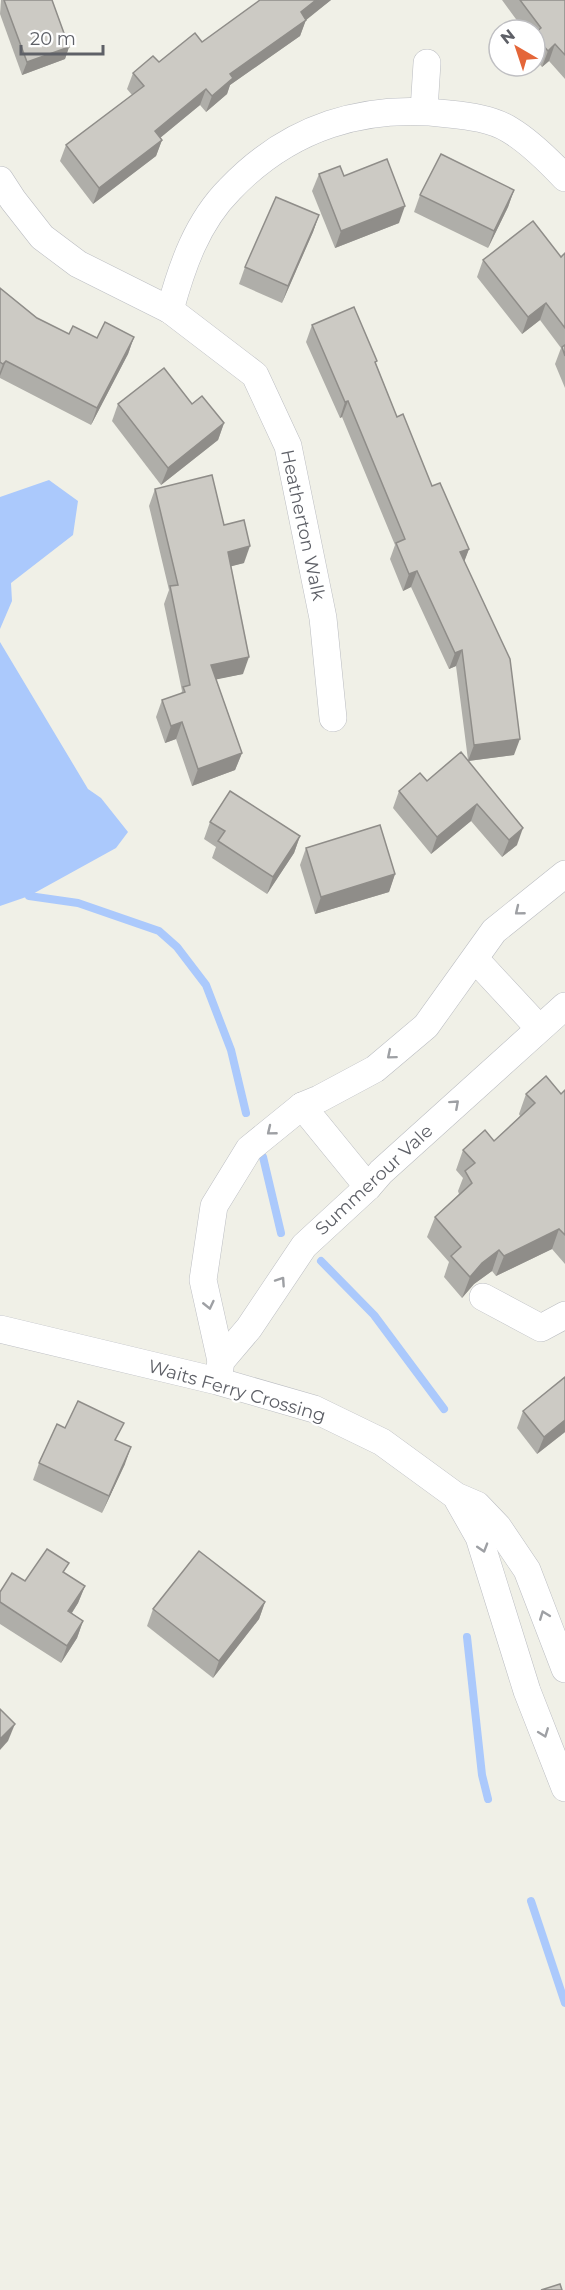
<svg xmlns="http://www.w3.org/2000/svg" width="565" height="2290" viewBox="0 0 565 2290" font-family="Montserrat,sans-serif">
<rect width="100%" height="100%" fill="#f0f0e7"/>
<g fill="#abc9fc">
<path d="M49,480L78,501L73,535L11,583L12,601L0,629V497Z"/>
<path d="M0,642L88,789L101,798L128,832L116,848L29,896L0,906Z"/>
</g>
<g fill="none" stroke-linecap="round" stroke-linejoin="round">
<g stroke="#abc9fc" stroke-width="8">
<path d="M29,896L78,903L159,931L177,947L206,985L231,1050L246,1113"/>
<path d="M263,1157L281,1233"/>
<path d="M321,1261L374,1315L444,1409"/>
<path d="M467,1637L482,1775L488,1799"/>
<path d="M531,1901L565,2003"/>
</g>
<g stroke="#bbbdc2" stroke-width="28">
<g id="minor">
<path d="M424,110L427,63"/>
<path d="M0,180L13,200L42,237L78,264L170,310L255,375L288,446L323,618L333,718"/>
<path d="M170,310C182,266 197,222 230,189C289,127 365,103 449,114C469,116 493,119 510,130C530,142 549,161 565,178"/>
<path d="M475,959L539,1028"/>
<path d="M302,1106L368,1187"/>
<path d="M483,1297L541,1328L565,1315"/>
<path d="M0,1329L217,1381L314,1409L382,1442L456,1496L477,1505L498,1527L527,1570L565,1669"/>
<path d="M221,1361L203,1280L214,1206L249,1149L302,1106L319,1099L375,1069L426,1026L494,931L565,874"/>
<path d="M219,1374L221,1361L249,1328L304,1246L368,1187L381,1172L565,1006"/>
<path d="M458,1500L479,1537L527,1691L565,1788"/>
</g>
</g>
<use href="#minor" stroke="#fff" stroke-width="27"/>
</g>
<g fill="#afaea9">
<path d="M1,0H52L69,47L65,59L22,75L0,14Z"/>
<path d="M260,0H331L306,19L300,36L230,85L227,94L206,112L200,105L160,138L162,140L156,156L93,204L60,161L66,145L132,95L127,89L133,73L159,62L202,42Z"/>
<path d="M502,0H565V79L549,61L542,67L535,59V30H524Z"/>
<path d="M319,174L344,176L399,223L335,248L312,191Z"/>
<path d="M514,190L508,207L488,248L414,212L420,195Z"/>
<path d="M319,215L313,232L282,303L239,284L245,267Z"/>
<path d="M565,253V388L555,364L561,348L540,320L522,334L477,277L483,260L561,257Z"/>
<path d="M0,288L37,318L69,334L97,338L134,337L128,354L91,425L0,378Z"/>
<path d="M312,325L376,364L397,417L432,486L469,549L464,561L514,755L468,761L517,845L502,857L471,821L431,854L393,808L399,791L427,781L468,760L456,666L449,669L411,587L403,591L390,559L395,545L342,417L340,418L306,342Z"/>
<path d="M118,404H192L224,423L218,440L161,485L112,421Z"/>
<path d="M155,489L224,525L244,563L231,566L243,674L216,679L242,753L235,770L192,786L176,739L165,743L156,717L162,700L181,694L182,691L164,604L169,590L149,506Z"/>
<path d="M210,822L300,836L294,853L267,894L212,858L216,847L204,839Z"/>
<path d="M306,848L395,874L389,892L315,914L300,865Z"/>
<path d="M565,1090V1264L552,1249L496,1276L492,1271L474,1284L462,1298L444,1277L449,1262L427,1237L435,1217L459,1194L458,1191L463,1178L456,1170L463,1150L494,1141L520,1116L519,1114L526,1094H561Z"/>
<path d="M565,1377V1432L537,1454L517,1428L523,1411Z"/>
<path d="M65,1428L117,1441L125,1464L102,1513L33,1480L39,1463Z"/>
<path d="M65,1573L85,1586L78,1603L72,1613L83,1621L77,1638L61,1663L0,1624V1592L25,1581Z"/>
<path d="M265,1602L259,1619L213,1678L147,1626L153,1609Z"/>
</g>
<g fill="#8f8d89">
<path d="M316,0H331L305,21L306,20L300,36L230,85L227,94L206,112L212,96L230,74L301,12Z"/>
<path d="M555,44L549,61L542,67L548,51Z"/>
<path d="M69,47L65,59L22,75L27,62Z"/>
<path d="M206,89L200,105L149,147L155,131Z"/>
<path d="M162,140L156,156L93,204L99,188Z"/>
<path d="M514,190L508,207L488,248L494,231Z"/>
<path d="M405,206L399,223L335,248L341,231Z"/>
<path d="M319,215L313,232L282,303L288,286Z"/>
<path d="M546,303L540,320L522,334L528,317Z"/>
<path d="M134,337L128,354L91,425L97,408Z"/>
<path d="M6,361L0,376V372L3,364Z"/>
<path d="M348,401L342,417L340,418L345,402Z"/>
<path d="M224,423L218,440L161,485L168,468Z"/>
<path d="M250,546L244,563L221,569L228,552Z"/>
<path d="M469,549L463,565L460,552Z"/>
<path d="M417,571L411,587L403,591L409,574Z"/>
<path d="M462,650L456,666L449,669L455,653Z"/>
<path d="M249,657L243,674L204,682L211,665Z"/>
<path d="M182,722L176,739L165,743L171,726Z"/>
<path d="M520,739L514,755L468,761L474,745Z"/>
<path d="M242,753L235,770L192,786L198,769Z"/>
<path d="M477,804L471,821L431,854L437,837Z"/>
<path d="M523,828L517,845L502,857L509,840Z"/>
<path d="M300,836L294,853L267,894L273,877Z"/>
<path d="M395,874L389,892L315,914L321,897Z"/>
<path d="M559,1229L552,1249L496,1276L504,1256Z"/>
<path d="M499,1250L492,1271L474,1284L462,1298L470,1277L482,1263Z"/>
<path d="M565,1420V1432L537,1454L544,1437Z"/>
<path d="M131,1447L125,1464L102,1513L109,1496Z"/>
<path d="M85,1586L78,1603L62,1628L68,1611Z"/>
<path d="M265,1602L259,1619L213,1678L219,1661Z"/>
<path d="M83,1621L77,1638L61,1663L67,1646Z"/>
<path d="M15,1724L8,1741L0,1750V1739Z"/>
</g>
<g fill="#cccac4" stroke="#8f8d89" stroke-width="1.5">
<path d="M4,0H52L69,47L27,62Z"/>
<path d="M260,0H316L301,12L306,20L230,74L233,78L212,96L206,89L155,131L162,140L99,188L66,145L144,86L133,73L153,56L159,62L195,33L202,42Z"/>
<path d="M520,0H565V55L555,44L548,51L535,36V33L541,28Z"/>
<path d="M441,154L514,190L494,231L420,195Z"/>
<path d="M387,159L405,206L341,231L319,174L340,166L344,176Z"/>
<path d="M276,197L319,215L288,286L245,267Z"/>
<path d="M533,221L561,257L565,253V328L546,303L528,317L483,260Z"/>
<path d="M0,288L37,318L69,334L73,326L97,338L105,322L134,337L97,408L6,361L3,364L0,362Z"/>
<path d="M354,307L377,361L375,362L397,417L403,414L432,486L440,483L469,549L460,552L510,659L520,739L474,745L462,650L455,653L417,571L409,574L396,543L405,539L348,401L345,402L312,325Z"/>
<path d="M565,345V356L562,347Z"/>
<path d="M164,368L192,404L202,396L224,423L168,468L118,404Z"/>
<path d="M212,475L224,525L244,520L250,546L228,552L249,657L211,665L242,753L198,769L182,722L171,726L162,700L185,692L183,687L190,685L170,586L178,585L155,489Z"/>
<path d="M461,752L523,828L509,840L477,804L437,837L399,791L420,773L427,781Z"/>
<path d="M230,791L300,836L273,877L218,841L225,831L210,822Z"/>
<path d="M380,825L395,874L321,897L306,848Z"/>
<path d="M546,1076L561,1094L565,1090V1235L559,1229L504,1256L499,1250L482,1263L470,1277L451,1256L461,1247L435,1217L472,1183L465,1171L475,1163L463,1150L485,1130L494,1141L535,1103L526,1094Z"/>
<path d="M565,1377V1420L544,1437L523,1411Z"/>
<path d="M78,1401L124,1423L115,1440L131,1447L109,1496L39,1463L57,1424L65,1428Z"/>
<path d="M47,1549L69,1563L63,1572L85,1586L68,1611L83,1621L67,1646L0,1602V1592L12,1573L25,1581Z"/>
<path d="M199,1551L265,1602L219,1661L153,1609Z"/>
<path d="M0,1709L15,1724L0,1739Z"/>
<path d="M560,2284L562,2290H541Z"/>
</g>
<defs><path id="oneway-chevron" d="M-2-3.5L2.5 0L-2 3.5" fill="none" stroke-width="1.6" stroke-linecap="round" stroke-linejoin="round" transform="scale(1.5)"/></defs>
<g stroke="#9ea0a4">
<use href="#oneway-chevron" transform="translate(519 911) rotate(141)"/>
<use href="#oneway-chevron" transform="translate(391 1055) rotate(140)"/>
<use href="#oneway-chevron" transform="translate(455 1104) rotate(-42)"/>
<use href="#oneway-chevron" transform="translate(271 1131) rotate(141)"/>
<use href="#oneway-chevron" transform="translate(281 1281) rotate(-56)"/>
<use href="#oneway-chevron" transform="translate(209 1305) rotate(77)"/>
<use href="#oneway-chevron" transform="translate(483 1548) rotate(73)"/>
<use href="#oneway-chevron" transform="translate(544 1615) rotate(-111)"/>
<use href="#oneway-chevron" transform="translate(544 1733) rotate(69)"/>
</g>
<g text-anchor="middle" stroke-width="4.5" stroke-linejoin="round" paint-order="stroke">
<g font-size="18" fill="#5e6067" stroke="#fff">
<text transform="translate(303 525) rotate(78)" y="6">Heatherton Walk</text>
<text transform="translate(374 1180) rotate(-43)" y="6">Summerour Vale</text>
<text transform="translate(237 1391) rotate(16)" y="6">Waits Ferry Crossing</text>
</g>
</g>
<g transform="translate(517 48) rotate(321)"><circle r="28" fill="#ffffff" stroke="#bfbfc2" stroke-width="1.5"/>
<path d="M0-4.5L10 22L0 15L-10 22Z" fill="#e46639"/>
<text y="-9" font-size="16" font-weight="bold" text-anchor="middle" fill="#5e6067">N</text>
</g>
<path d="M21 45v9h82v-9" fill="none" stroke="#5e6067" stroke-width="3"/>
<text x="30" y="45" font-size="18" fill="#5e6067" stroke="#ffffff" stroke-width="4.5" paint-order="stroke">20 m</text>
</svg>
